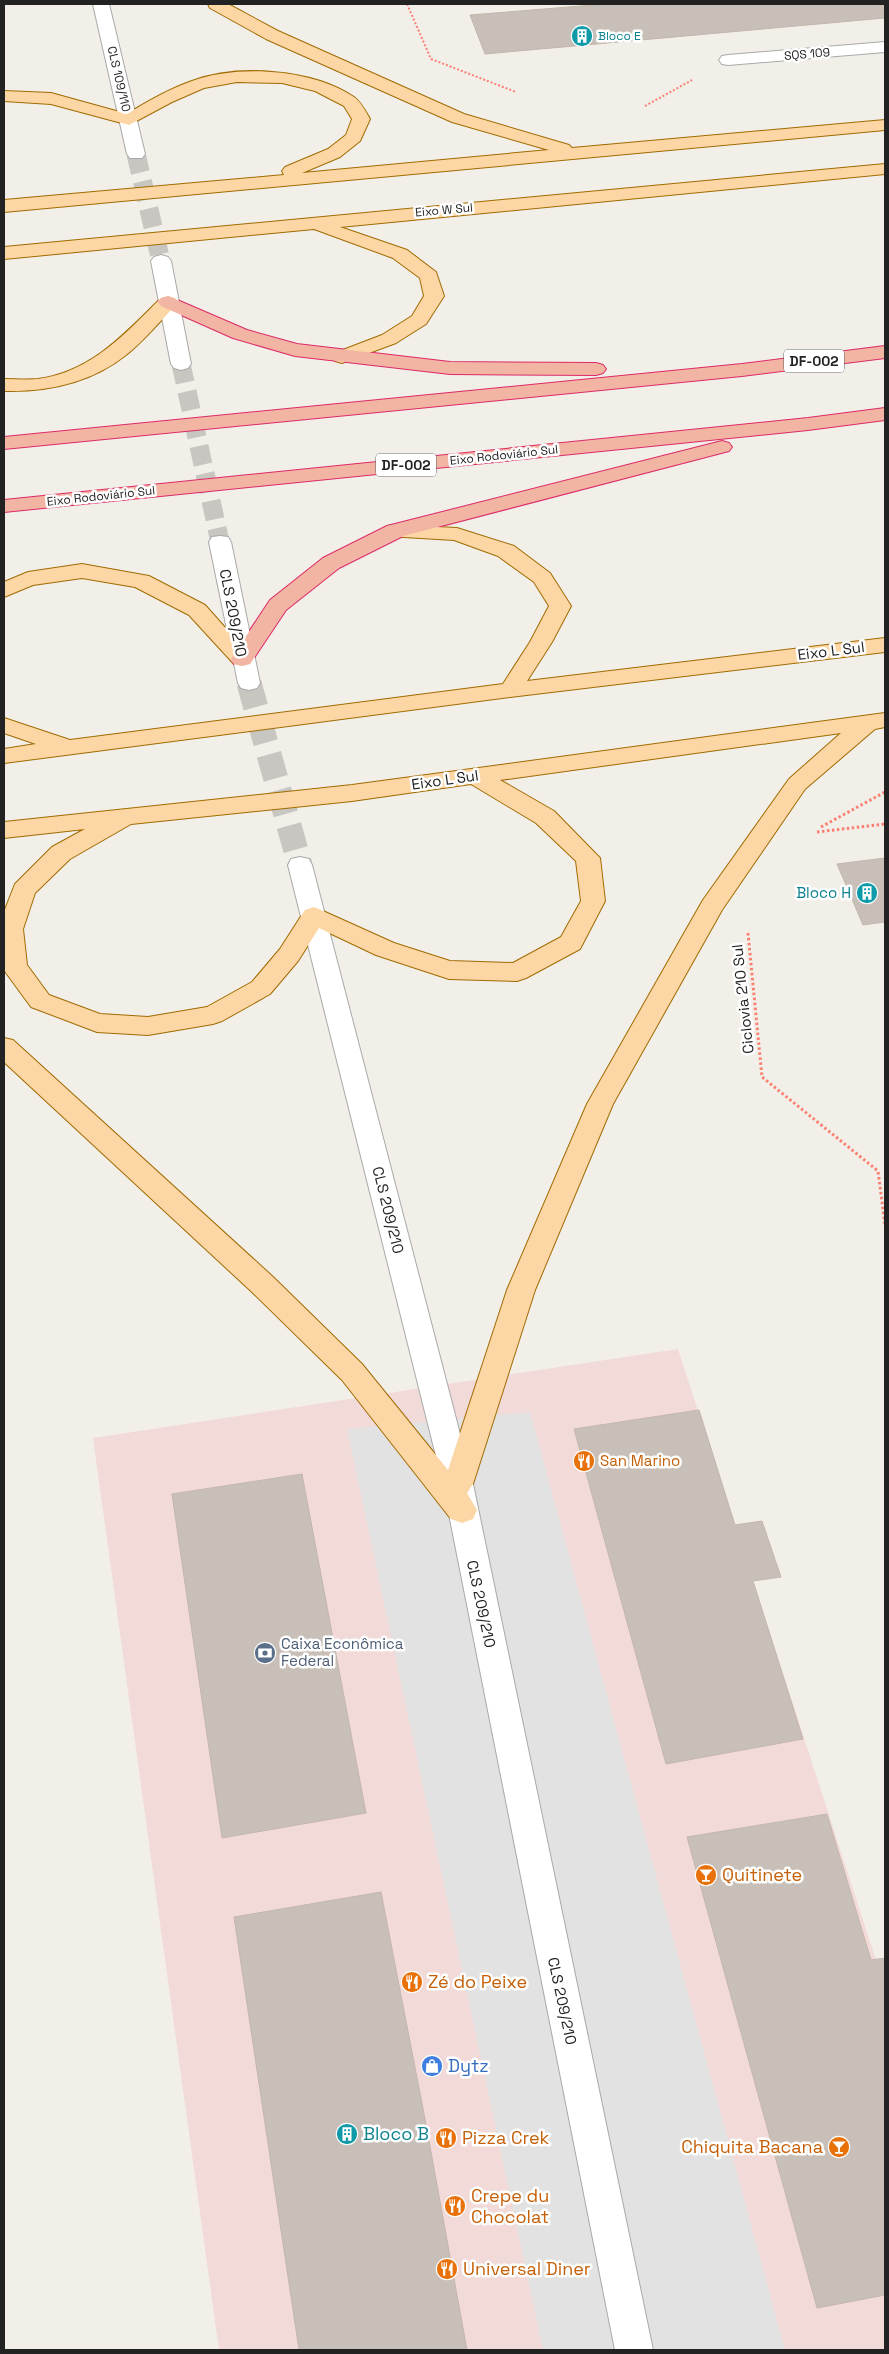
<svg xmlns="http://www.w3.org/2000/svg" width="889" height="2354" viewBox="0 0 889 2354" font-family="'Space Grotesk',sans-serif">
<rect width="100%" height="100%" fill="#f2efe9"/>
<path fill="#f2dad9" d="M678,1349L885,1988V2350H219L93,1438Z"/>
<path fill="#e2e2e2" d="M530,1412L785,2350H543L347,1429Z"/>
<g fill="#c7bfb8" stroke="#c4b6ab">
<path d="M605,4H885V18L485,54L470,15Z"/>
<path d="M885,858V922L863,925L837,864Z"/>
<path d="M699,1410L735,1525L762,1521L781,1577L753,1581L803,1739L666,1764L574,1429Z"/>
<path d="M302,1474L366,1813L222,1838L172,1494Z"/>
<path d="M827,1814L871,1960L885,1958V2295L817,2308L687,1837Z"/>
<path d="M381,1892L425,2119L467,2350H299L234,1917Z"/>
</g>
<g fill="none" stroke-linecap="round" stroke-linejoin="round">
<g stroke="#c8c6c1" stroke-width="19" stroke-dasharray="19 9" stroke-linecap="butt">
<path d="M136,154L161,261"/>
<path d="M181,364L220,542"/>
</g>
<path stroke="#c8c6c1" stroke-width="25" stroke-dasharray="25 12" stroke-linecap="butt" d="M249,683L300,865"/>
<g stroke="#a9a9a9" stroke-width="2">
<path id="minor" d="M885,42V52L728,65L722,64L719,60L722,56L728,55Z"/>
</g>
<g stroke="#a9a9a9" stroke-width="2">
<g id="tertiary">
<path d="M93,4H109L145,154L142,158H130L127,154Z"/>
<path d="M161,255L168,257L171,261L191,364L188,368L181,370L174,368L171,364L151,261L154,257Z"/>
<path d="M220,536L228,537L231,542L260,683L257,688L249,690L241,688L238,683L209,542L212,537Z"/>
<path d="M300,857L309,859L312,865L473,1484L653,2350H615L443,1484L288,865L291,859Z"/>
</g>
</g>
<g stroke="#a06b00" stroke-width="2">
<g id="primary">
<path d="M208,4H228L278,31L464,114L569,145L572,148L885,120V130L4,212V200L284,175L282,171L285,167L328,149L346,135L352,119L344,106L315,91L282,83L237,82L204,88L172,102L129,125L51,104L4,101V91L51,93L127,114C148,101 169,89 192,81C238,64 313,69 354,97C361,102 366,112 370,119L360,141L340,157L302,173L549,150L452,122L266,39L210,8Z"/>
<path d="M885,164V174L340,227L407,250L436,272L444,296L426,324L396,343L342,363L335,361L332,357L335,353L382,335L412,316L424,296L420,278L393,258L314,229L4,259V247Z"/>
<path d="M168,296L175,298L178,302L175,306C159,322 144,341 126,355C91,383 47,392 4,391V379C15,379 27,380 38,379C91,372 126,333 161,298Z"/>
<path d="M395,525L457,528L514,546L550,573L571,606L552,642L527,681L885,638V652L510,697L4,763V749L36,744L4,733V718L70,740L503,684L530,642L549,606L534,582L498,556L454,540L387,536L384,531L387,526Z"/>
<path d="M82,564L149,576L205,605L253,659L250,664L242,666L234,664L189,615L135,587L82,578L33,585L4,597V582L28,572Z"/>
<path d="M885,713V727L875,729L805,789L722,910L613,1104L535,1290L473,1484L467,1493L477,1510L473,1519L462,1523L451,1519L342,1380L252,1292L4,1062V1038L13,1040L272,1276L362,1364L448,1470L507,1290L587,1104L703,900L789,779L841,733L500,780L554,811L600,858L605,901L580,949L526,978L517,981L449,979L376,955L319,928L298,961L270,994L222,1021L213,1024L148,1035L97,1032L31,1007L4,970V912L15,884L52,847L85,829L4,838V822L352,785ZM471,784L536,823L576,861L581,901L561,937L513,963L450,961L394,943L314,907L305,910L280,949L252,982L207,1007L148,1017L100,1014L49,995L27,965L23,929L35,893L70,859L131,824L352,801Z"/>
</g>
</g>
<g stroke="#dc2a67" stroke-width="2">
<g id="trunk">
<path d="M168,296L247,330L297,344L450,362L596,363L603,365L606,369L603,373L596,375L450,374L295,356L233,338L161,306L158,302L161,298Z"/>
<path d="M885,346V358L742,376L4,449V437L742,364Z"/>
<path d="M885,408V420L808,430L4,512V500L808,418Z"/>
<path d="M722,441L729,443L732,447L729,451L403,536L339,568L286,610L250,664L242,666L234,664L231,659L270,600L323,558L387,526Z"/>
</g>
</g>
<g stroke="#fa8072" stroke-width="2" stroke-dasharray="2 2" stroke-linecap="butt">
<path d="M407,4L431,59L516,92"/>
<path d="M645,106L692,80"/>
</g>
<g stroke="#fa8072" stroke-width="3" stroke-dasharray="2.5 2.5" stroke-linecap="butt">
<path d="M821,827L885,792"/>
<path d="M817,832L885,824"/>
<path d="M748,933L762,1077L878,1171L885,1225"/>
</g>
<use href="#minor" fill="#fff" fill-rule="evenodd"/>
<use href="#tertiary" fill="#fff" fill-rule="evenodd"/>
<use href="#primary" fill="#fcd6a4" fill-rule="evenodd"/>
<use href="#trunk" fill="#f2b4a3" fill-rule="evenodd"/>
</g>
<defs>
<g id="building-disc" transform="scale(1.125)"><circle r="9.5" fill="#0f9aa8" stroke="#fff"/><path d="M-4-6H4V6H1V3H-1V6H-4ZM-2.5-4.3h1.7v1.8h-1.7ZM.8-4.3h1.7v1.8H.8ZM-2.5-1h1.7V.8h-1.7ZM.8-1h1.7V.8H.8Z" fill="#fff"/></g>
<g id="restaurant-disc" transform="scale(1.125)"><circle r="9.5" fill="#e8710a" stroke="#fff"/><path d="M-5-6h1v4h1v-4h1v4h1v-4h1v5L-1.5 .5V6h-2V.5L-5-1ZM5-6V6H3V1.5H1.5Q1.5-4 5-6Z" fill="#fff"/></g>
<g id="bank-disc" transform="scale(1.125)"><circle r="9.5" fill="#5c6f8a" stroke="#fff"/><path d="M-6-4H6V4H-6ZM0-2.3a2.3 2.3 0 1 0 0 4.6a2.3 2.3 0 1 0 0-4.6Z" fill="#fff"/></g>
<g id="bar-disc" transform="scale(1.125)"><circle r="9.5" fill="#e8710a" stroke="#fff"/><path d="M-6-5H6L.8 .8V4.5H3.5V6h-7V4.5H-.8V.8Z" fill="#fff"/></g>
<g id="shop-disc" transform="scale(1.125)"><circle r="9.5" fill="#3f7fe0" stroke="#fff"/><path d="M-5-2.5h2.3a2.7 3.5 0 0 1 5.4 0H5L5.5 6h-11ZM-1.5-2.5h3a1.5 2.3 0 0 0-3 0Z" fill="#fff"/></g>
</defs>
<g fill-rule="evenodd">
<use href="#building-disc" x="582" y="36"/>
<use href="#building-disc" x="867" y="893"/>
<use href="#restaurant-disc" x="584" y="1461"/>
<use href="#bank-disc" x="265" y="1653"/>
<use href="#bar-disc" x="706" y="1875"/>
<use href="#restaurant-disc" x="412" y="1982"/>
<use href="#shop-disc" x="432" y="2066"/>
<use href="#building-disc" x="347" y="2134"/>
<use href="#restaurant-disc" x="446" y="2138"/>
<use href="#bar-disc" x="839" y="2147"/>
<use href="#restaurant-disc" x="455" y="2206"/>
<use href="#restaurant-disc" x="447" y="2269"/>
</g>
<g text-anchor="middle" stroke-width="5" stroke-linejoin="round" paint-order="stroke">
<g font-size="12" fill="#0d838f" stroke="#fff" text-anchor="start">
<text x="598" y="40">Bloco E</text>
</g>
<g font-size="12" fill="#222" stroke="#fff">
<text transform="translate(807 54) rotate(-5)" y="4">SQS 109</text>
<text transform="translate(119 79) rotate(77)" y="4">CLS 109/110</text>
<text transform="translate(444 210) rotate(-5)" y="4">Eixo W Sul</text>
<text transform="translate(504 455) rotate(-6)" y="4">Eixo Rodoviário Sul</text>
<text transform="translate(101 496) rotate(-6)" y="4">Eixo Rodoviário Sul</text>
</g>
<g fill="#fff" stroke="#646464" stroke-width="1">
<rect x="784" y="349.5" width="60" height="23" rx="4"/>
<rect x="376" y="453.5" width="60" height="23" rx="4"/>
</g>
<g font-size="14" font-weight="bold" fill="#222">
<text x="814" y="366">DF-002</text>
<text x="406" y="470">DF-002</text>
</g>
<g font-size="15" fill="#222" stroke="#fff">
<text transform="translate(233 613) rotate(79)" y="5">CLS 209/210</text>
<text transform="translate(831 651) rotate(-7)" y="5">Eixo L Sul</text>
<text transform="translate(445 780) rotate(-8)" y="5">Eixo L Sul</text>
<text transform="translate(743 999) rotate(-96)" y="5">Ciclovia 210 Sul</text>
<text transform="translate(388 1210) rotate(76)" y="5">CLS 209/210</text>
<text transform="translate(481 1604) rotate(78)" y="5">CLS 209/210</text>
<text transform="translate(562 2001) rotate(78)" y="5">CLS 209/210</text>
</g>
<g font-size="15" fill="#0d838f" stroke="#fff" text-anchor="end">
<text x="851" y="898">Bloco H</text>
</g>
<g font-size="15" fill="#c56008" stroke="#fff" text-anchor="start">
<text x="600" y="1466">San Marino</text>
</g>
<g font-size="15" fill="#4e5e75" stroke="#fff" text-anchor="start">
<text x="281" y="1649">Caixa Econômica<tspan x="281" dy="17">Federal</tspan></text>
</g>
<g font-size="18" fill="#c56008" stroke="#fff" text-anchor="start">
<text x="722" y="1881">Quitinete</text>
<text x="428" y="1988">Zé do Peixe</text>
<text x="462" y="2144">Pizza Crek</text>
<text x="823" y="2153" text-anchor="end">Chiquita Bacana</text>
<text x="471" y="2202">Crepe du<tspan x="471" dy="21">Chocolat</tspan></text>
<text x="463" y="2275">Universal Diner</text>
</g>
<g font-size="18" fill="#366cbe" stroke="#fff" text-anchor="start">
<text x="448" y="2072">Dytz</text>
</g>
<g font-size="18" fill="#0d838f" stroke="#fff" text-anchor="start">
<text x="363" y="2140">Bloco B</text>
</g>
</g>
<rect width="889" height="2354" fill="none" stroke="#222222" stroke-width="10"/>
</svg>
